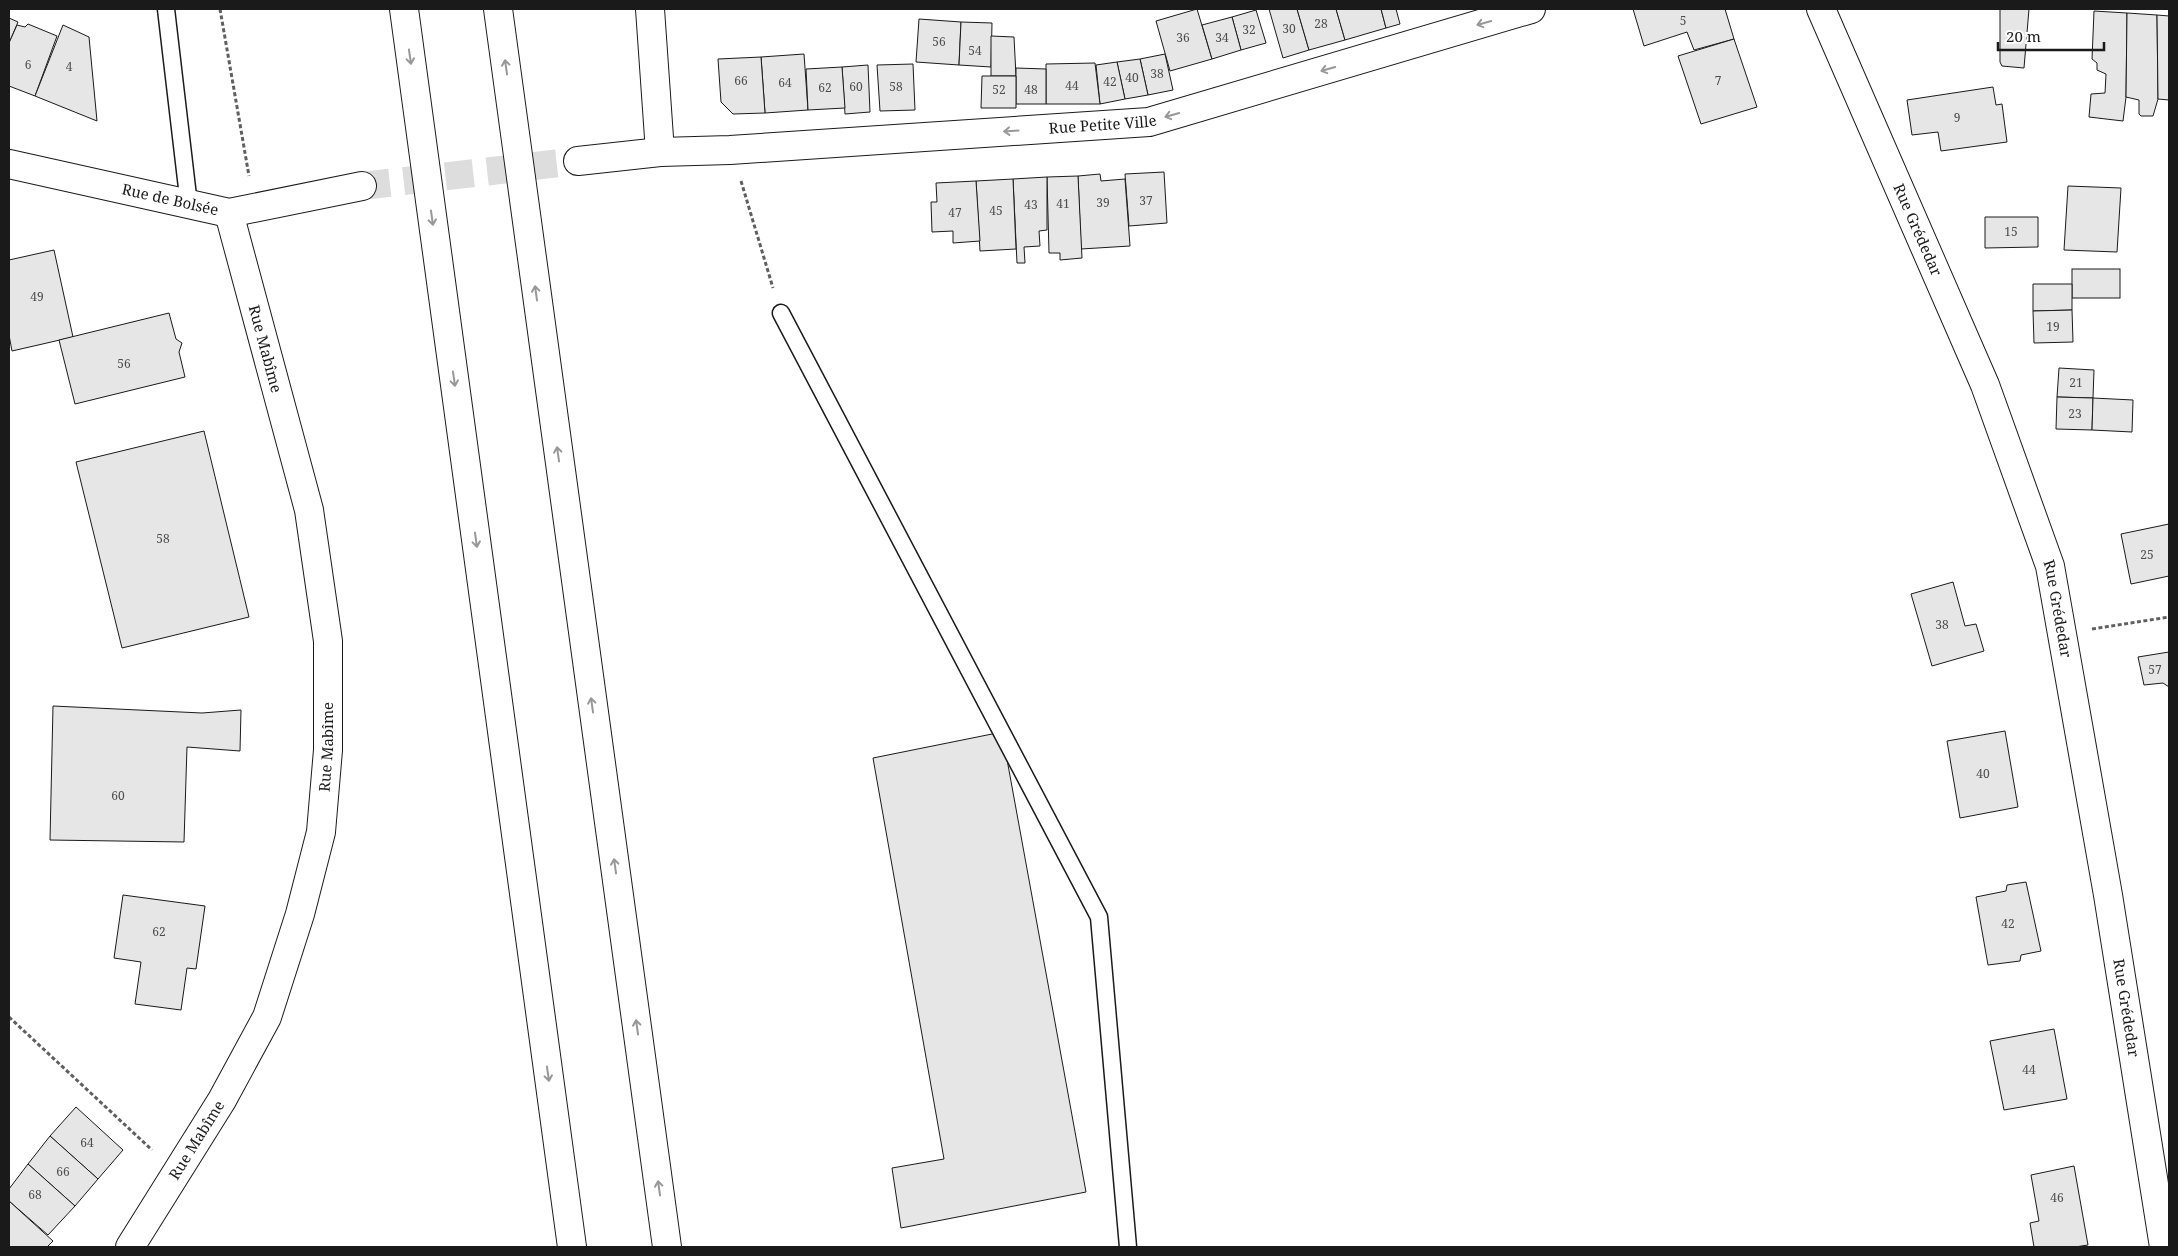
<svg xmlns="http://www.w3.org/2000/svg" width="2178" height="1256" viewBox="0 0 2178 1256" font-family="'Noto Serif',serif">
<rect width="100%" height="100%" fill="#fff"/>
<g fill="#e6e6e6" stroke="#1a1a1a">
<path d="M1197,9L1212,59L1170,71L1156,21Z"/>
<path d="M1269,9H1297L1309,50L1283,58Z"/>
<path d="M1297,9H1336L1345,40L1309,50Z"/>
<path d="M1336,9H1381L1386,28L1345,40Z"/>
<path d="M1381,9H1396L1400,24L1386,28Z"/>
<path d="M1633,9H1725L1734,39L1694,50L1687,32L1644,46Z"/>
<path d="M2000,9H2029L2024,68L2002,66L2000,62Z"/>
<path d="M1256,10L1266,43L1241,50L1232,17Z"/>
<path d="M2094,11L2127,13L2126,97L2123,121L2089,117L2091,94L2105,93L2106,74L2097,70V63L2092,59Z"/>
<path d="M2127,13L2157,15L2158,99L2153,116H2141L2139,114V100L2126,97Z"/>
<path d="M2157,15L2169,16V100L2158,99Z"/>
<path d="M1232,17L1241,50L1212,59L1202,25Z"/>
<path d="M9,18L18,22L9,43Z"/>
<path d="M919,19L961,22L959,65L916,62Z"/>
<path d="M961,22L992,23L991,67L959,65Z"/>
<path d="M28,24L57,36L35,96L9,86V43L17,25L25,27Z"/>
<path d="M63,25L89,37L97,121L35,96Z"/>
<path d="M991,36L1014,37L1016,76H991Z"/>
<path d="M1734,39L1757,107L1701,124L1678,56Z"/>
<path d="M804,54L808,110L765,113L761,57Z"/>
<path d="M1165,54L1173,90L1148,95L1140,59Z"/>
<path d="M761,57L765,113L733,114L721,102L718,59Z"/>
<path d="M1140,59L1148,95L1125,99L1117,62Z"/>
<path d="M1117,62L1125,99L1100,104L1096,65Z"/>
<path d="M1095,63L1100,104H1046V64Z"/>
<path d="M913,64L915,110L880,111L877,65Z"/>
<path d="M868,65L870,112L845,114L842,67Z"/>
<path d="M842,67L845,108L808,110L806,69Z"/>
<path d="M1016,68L1046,69V104H1016Z"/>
<path d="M982,76H1016V108H981Z"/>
<path d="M1993,87L1996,105L2002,104L2007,142L1941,151L1938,132L1912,135L1907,100Z"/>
<path d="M1164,172L1167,223L1129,226L1125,174Z"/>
<path d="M1100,174L1101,181L1125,179L1130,246L1081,249L1078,176Z"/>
<path d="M1078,176L1082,258L1060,260V253H1049L1047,177Z"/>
<path d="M1047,177V230L1039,231L1040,246L1024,247L1025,263H1017L1013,179Z"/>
<path d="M1013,179L1016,249L980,251L976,181Z"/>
<path d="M976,181L980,241L953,243V231L932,232L931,202H937L936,183Z"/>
<path d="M2068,186L2121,188L2117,252L2064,250Z"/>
<path d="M1985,217H2038V247L1985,248Z"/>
<path d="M54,250L73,337L12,351L9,335V260Z"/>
<rect x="2072" y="269" width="48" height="29"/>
<path d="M2033,284H2072V310L2033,311Z"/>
<path d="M2072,310L2073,342L2034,343L2033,311Z"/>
<path d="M169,313L176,339L182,343L179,352L185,377L75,404L59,340Z"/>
<path d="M2059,368L2094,370L2093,398L2057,397Z"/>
<path d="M2057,397L2093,398L2092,430L2056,429Z"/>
<path d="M2093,398L2133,400L2132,432L2092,430Z"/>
<path d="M204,431L249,617L122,648L76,462Z"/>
<path d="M2169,524V576L2131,584L2121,534Z"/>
<path d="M1953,582L1965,626L1976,624L1984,651L1932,666L1911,594Z"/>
<path d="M2169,652V687L2163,683L2144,685L2138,657Z"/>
<path d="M53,706L202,713L241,710L240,751L187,747L184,842L50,840Z"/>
<path d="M2005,731L2018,807L1960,818L1947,741Z"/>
<path d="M1002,732L1086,1192L901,1228L892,1168L944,1159L873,758Z"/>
<path d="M2026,882L2041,951L2021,955L2020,961L1988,965L1976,897L2006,891L2007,885Z"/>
<path d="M123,895L205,906L196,969L187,968L181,1010L135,1004L141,962L114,958Z"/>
<path d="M2054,1029L2067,1099L2004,1110L1990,1041Z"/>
<path d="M76,1107L123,1150L98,1179L50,1136Z"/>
<path d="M50,1136L98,1179L75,1206L28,1164Z"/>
<path d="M28,1164L75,1206L48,1235L9,1201V1189Z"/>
<path d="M2074,1166L2088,1245L2075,1247H2034L2030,1223L2039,1221L2031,1175Z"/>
<path d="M9,1201L53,1241L47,1247H9Z"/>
</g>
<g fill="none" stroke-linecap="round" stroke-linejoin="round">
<path stroke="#ddd" stroke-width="28" stroke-dasharray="28 14" stroke-linecap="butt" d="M362,186L578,161"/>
<g stroke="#1a1a1a" stroke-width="19">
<g id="service">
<path d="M166,9L189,205"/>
<path d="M781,313L1099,917L1128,1247"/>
</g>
</g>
<g stroke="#1a1a1a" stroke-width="30">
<g id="minor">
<path d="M650,9L660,152"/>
<path id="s1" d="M578,161L660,152L730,150L1149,122L1531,9"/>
<path id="s2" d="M9,164L229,213L362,186"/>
<path id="s3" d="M130,1247L222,1100L267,1017L300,914L321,832L328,750V641L309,510L229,213"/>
</g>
</g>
<g stroke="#1a1a1a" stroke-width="30">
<g id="tertiary">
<path id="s4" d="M1821,9L1985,385L2050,566L2108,895L2164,1247"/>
</g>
</g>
<g stroke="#1a1a1a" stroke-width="30">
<g id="motorway">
<path d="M404,9L572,1247"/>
<path d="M498,9L667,1247"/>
</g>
</g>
<g stroke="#5f5f5f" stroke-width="3" stroke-dasharray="4 2.5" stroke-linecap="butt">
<path d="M220,9L249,176"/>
<path d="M741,181L773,288"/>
<path d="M2092,629L2169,617"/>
<path d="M9,1017L152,1150"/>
</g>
<use href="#service" stroke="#fff" stroke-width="16"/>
<use href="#minor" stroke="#fff" stroke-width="28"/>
<use href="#tertiary" stroke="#fff" stroke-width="28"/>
<use href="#motorway" stroke="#fff" stroke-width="28"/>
</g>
<defs><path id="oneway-shaft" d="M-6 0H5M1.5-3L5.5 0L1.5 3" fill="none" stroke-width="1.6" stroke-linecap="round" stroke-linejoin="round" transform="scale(1.25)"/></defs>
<g stroke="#989898">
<use href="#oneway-shaft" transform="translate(1484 23) rotate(164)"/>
<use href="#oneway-shaft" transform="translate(410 57) rotate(82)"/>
<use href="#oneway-shaft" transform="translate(506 67) rotate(-98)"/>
<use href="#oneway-shaft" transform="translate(1328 69) rotate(164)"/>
<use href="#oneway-shaft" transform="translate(1172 115) rotate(164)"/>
<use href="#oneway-shaft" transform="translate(1011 131) rotate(176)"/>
<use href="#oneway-shaft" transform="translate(432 218) rotate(82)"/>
<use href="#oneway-shaft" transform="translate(536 293) rotate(-98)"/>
<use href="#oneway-shaft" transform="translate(454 379) rotate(82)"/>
<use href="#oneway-shaft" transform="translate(558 454) rotate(-98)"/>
<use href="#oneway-shaft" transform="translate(476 540) rotate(82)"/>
<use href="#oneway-shaft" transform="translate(592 705) rotate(-98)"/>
<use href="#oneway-shaft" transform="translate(615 866) rotate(-98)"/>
<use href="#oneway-shaft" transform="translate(637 1027) rotate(-98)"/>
<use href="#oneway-shaft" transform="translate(548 1074) rotate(82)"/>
<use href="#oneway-shaft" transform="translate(659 1188) rotate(-98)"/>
</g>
<g text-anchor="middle" stroke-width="4" stroke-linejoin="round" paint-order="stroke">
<g font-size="12" fill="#4d4d4d">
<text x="1683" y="25">5</text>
<text x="1321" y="28">28</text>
<text x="1289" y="33">30</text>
<text x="1249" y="34">32</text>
<text x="1183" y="42">36</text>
<text x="1222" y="42">34</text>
<text x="939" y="46">56</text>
<text x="975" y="55">54</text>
<text x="28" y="69">6</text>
<text x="69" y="71">4</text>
<text x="1157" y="78">38</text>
<text x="1132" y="82">40</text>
<text x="741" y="85">66</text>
<text x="1718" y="85">7</text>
<text x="1110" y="86">42</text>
<text x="785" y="87">64</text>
<text x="1072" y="90">44</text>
<text x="856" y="91">60</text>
<text x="896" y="91">58</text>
<text x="825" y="92">62</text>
<text x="999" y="94">52</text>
<text x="1031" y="94">48</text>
<text x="1957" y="122">9</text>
<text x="1146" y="205">37</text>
<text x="1103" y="207">39</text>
<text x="1063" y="208">41</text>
<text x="1031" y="209">43</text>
<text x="996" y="215">45</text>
<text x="955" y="217">47</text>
<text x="2011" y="236">15</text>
<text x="37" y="301">49</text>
<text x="2053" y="331">19</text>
<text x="124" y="368">56</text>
<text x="2076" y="387">21</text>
<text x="2075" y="418">23</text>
<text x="163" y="543">58</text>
<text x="2147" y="559">25</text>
<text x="1942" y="629">38</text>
<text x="2155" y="674">57</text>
<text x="1983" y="778">40</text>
<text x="118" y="800">60</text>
<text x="2008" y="928">42</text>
<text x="159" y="936">62</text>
<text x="2029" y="1074">44</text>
<text x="87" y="1147">64</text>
<text x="63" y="1176">66</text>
<text x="35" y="1199">68</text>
<text x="2057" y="1202">46</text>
</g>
<g font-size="15" fill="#1a1a1a" stroke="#fff">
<text dy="5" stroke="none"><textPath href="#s1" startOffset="526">Rue Petite Ville</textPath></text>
<text dy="5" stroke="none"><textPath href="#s2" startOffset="165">Rue de Bolsée</textPath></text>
<text dy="5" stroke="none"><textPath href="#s4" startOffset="241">Rue Grédedar</textPath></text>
<text transform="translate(265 349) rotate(75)" y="5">Rue Mabîme</text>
<text dy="5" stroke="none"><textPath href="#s4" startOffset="646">Rue Grédedar</textPath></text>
<text dy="5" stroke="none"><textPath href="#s3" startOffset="546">Rue Mabîme</textPath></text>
<text dy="5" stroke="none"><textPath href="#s4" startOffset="1051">Rue Grédedar</textPath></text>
<text dy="5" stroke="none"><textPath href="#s3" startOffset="126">Rue Mabîme</textPath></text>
</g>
</g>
<rect width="2178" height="1256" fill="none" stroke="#1a1a1a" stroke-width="20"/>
<path d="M1998 42v8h106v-8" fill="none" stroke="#1a1a1a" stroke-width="2.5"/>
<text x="2006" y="42" font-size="15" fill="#1a1a1a" stroke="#ffffff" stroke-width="4" paint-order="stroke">20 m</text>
</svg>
